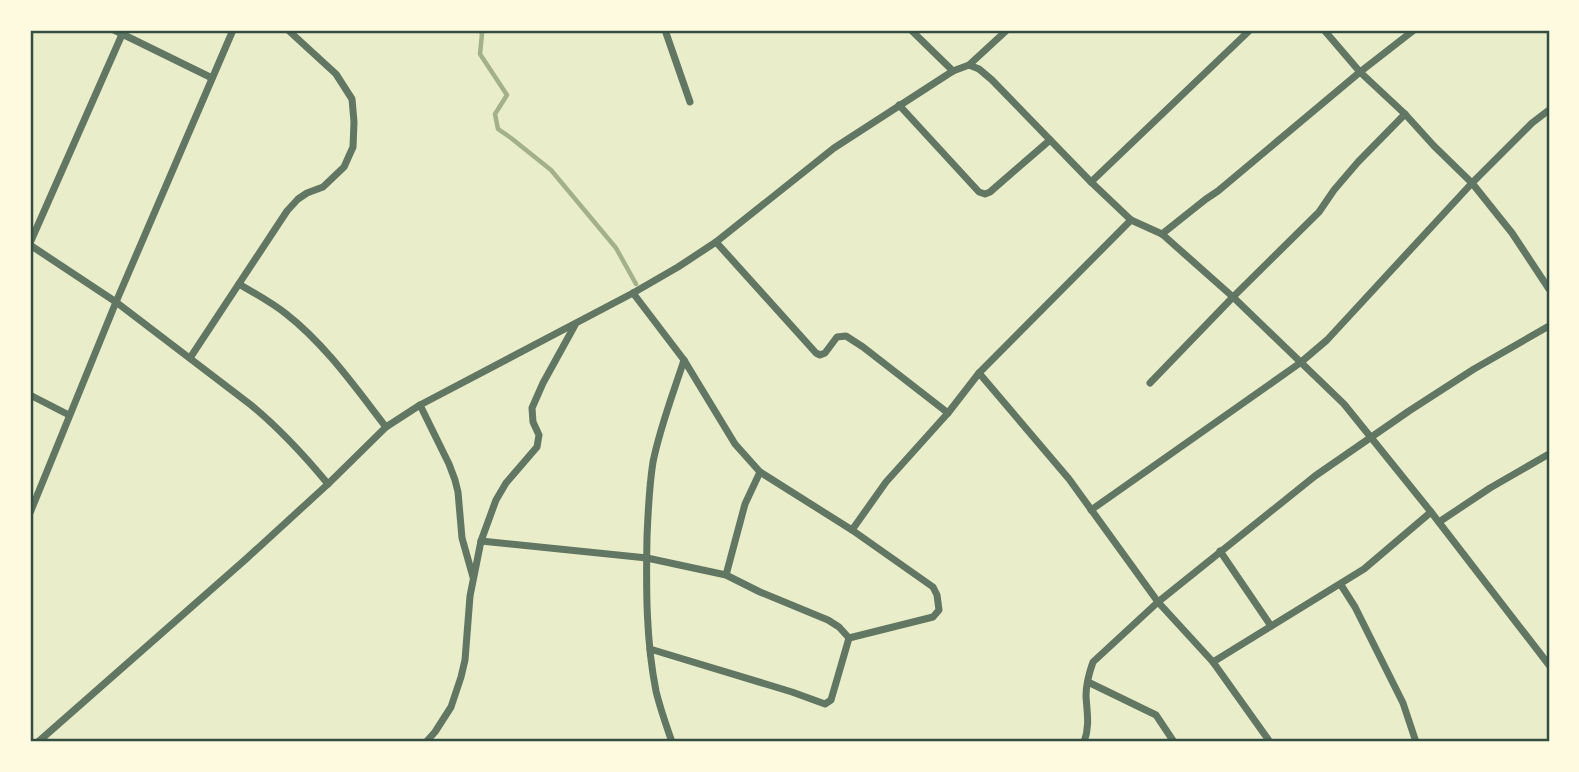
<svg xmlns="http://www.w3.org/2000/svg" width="1579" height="772" viewBox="0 0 1579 772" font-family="'Exo 2',sans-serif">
<rect width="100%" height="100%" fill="#e9edc9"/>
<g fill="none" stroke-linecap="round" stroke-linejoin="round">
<path stroke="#a3b18a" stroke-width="4.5" d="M480,30L482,34L480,54L507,95L495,114L498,129L511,138L551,170L616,248L636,284"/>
<g stroke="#617663" stroke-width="7">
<path d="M114,30L212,78"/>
<path d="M665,30L690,102"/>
<path d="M911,30L953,71"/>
<path d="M1324,30L1360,72L1405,114L1434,146L1472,183L1512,233L1549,289"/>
<path d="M969,65L1007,30"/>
<path d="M899,105L979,192L985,194L990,192L1050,140"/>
<path d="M1091,182L1250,30"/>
<path d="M1162,234L1206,199L1218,191L1360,72L1414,30"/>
<path d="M716,242L816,353L820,355L825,353L837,337L846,336L863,347L948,413"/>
<path d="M30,243L124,30"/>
<path d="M30,245L116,302L251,405C280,429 304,455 328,484"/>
<path d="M239,284C254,293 271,302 285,313C325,344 355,387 386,427"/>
<path d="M633,293L684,360L735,444L760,472L852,530L933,587L937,595L939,610L933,617L849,638"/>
<path d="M190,358L287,211L298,199L307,193L323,187L344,167L353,147L354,122L352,99L336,74L288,30"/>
<path d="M979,373L1069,479L1158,602L1213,662L1270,742"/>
<path d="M1150,383L1233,297L1319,212L1334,190L1358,162L1405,114"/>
<path d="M30,395L69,415"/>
<path d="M420,405L449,464L455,480L458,492L462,538L473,577"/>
<path d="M1091,510L1300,363L1327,340L1472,183L1532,123L1549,110"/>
<path d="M30,513L116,302L233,30"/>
<path d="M1439,522L1490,488L1549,454"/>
<path d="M852,530L886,482L948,413L979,373L1131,220"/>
<path d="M481,541L647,558L726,575L760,592L828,620L839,627L849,638"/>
<path d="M1220,551L1271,626"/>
<path d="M726,575L745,504L760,472"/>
<path d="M1341,585L1355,607L1403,703L1416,742"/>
<path d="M650,649L792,692L825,704L831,700L849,638"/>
<path d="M1213,662L1364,569L1431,512"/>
<path d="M1088,682L1156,715L1174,742"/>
<path d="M38,742L246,559L328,484L386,427L420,405L633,293L678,267L716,242L834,148L953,71L969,65L979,69L992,80L1091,182L1131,220L1162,234L1233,297L1344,404L1431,512L1549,665"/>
<path d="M426,742L435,732L451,707L461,677L465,660L470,596L481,541L496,500L506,483L537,447L539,435L533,422L532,408L543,383L575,325"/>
<path d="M672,742C666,725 660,708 656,691C646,641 646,588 647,537C648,512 649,487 653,462C660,427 673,394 684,360"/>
<path d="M1084,742C1090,726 1087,713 1086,696C1086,685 1089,673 1093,662L1158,602L1315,476L1409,411L1474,369L1549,326"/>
</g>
</g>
<rect width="1579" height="772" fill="none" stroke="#fefae0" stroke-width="63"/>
<rect x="32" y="32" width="1516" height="708" fill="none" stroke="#344e41" stroke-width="2.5"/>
</svg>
